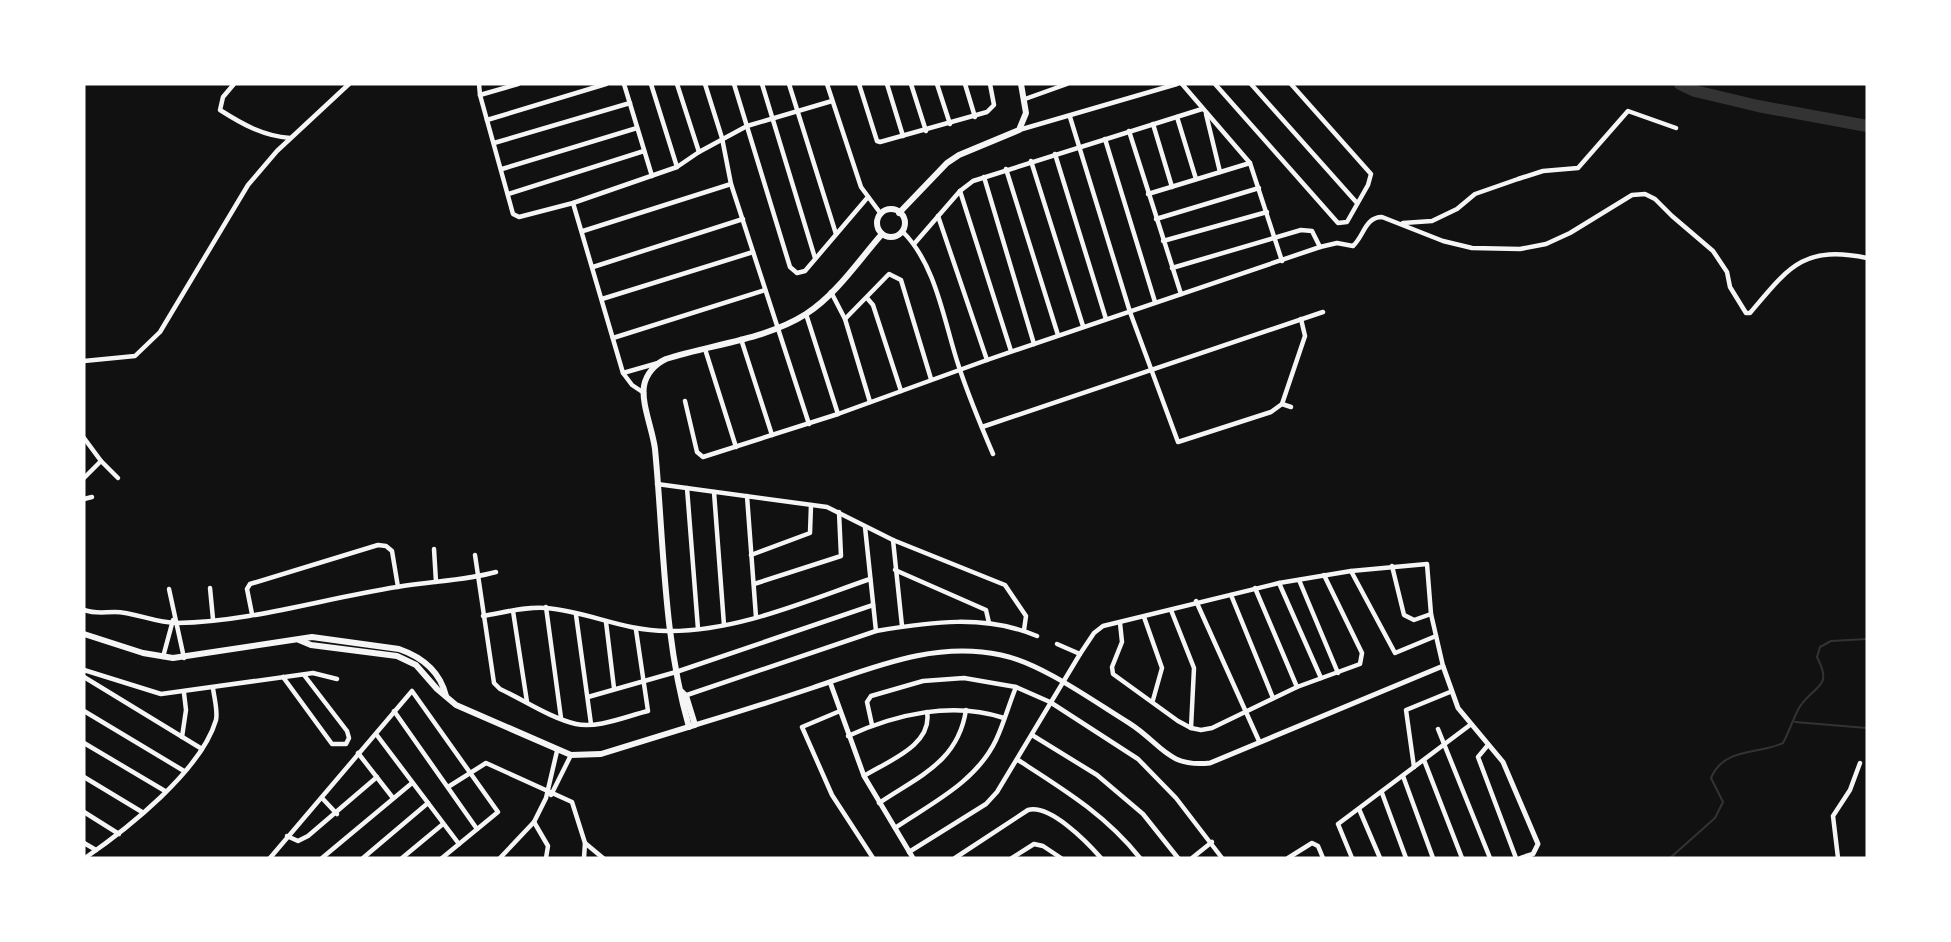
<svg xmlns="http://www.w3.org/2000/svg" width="1951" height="942" viewBox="0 0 1951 942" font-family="'DM Sans',sans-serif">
<rect width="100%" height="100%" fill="#111"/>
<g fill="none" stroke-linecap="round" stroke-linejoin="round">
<g stroke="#333" stroke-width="2">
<path d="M1795,722L1867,728"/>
<path d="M1670,858L1715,818L1723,802L1711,778C1724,747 1757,755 1783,743C1789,732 1793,719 1799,708C1813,684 1834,690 1817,657L1820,647L1831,641L1867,639"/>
</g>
<path stroke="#333" stroke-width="12" d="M1680,84L1695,91L1758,106L1867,126"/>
<g stroke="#f5f5f5" stroke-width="4.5">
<path d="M234,84L223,97L220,110C242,124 263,136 290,138"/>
<path d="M479,84L480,95L513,214L519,217L573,203L677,167L699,152L747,126L832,101"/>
<path d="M624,84L652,176"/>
<path d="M651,84L677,167"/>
<path d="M677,84L699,152"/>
<path d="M705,84L722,138L731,184L809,424"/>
<path d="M734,84L790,267L797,273L805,271L868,197"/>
<path d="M762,84L815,258"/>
<path d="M789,84L836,234"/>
<path d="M827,84L861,187L881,214"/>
<path d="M859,84L877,141L880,142L987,112L994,105L990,84"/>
<path d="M887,84L903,136"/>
<path d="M911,84L926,131"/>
<path d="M937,84L950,124"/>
<path d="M965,84L975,117"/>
<path d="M1182,84L1250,163L1282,261"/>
<path d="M1215,84L1338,223L1347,222L1368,185L1371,174L1291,84"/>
<path d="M1251,84L1357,203"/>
<path d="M480,95L518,84"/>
<path d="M1025,99L1067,84"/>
<path d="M1206,114L1220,172"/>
<path d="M1070,117L1130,312L1178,442L1271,412L1282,404L1305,336L1301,319"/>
<path d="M1177,117L1196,179"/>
<path d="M487,120L606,84"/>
<path d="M1153,124L1172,187"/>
<path d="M1019,130L1177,84"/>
<path d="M1129,131L1181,294"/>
<path d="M1105,139L1155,302"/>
<path d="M494,143L630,103"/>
<path d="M1055,154L1106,319"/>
<path d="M1031,161L1083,326"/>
<path d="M502,169L637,128"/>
<path d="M1006,169L1058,335"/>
<path d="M984,177L1034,344"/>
<path d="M960,191L1011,351"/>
<path d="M508,194L644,151"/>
<path d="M1148,194L1250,163"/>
<path d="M573,203L623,373L632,385L644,393"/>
<path d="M938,216L987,360"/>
<path d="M1156,219L1259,188"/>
<path d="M1403,223L1432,221L1457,209L1475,194L1518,179L1543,171L1578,168L1628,111L1676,128"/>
<path d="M583,231L731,184"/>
<path d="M902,231C937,265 944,323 959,367C969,397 981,426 993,454"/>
<path d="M1163,241L1267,212"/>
<path d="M914,244L960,191L973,181L1202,109"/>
<path d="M1320,247L1337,243L1353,246C1364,236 1365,217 1382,217L1443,241L1472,248L1520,249L1546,244L1570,233L1632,195L1645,194L1655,199L1672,216L1713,251L1727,272L1730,287L1746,313H1750C1789,267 1803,245 1867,258"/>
<path d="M593,267L743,219"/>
<path d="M831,292L845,319L870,402"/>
<path d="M867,298L873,305L901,391"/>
<path d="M602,299L753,252"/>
<path d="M806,314L838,414"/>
<path d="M845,319L889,274L901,280L931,379"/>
<path d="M613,338L765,290"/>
<path d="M741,339L772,435"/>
<path d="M705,349L736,447"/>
<path d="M84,361L135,356L160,332L248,185L277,151L349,84"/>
<path d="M623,373L658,363"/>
<path d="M685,401L697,452L703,457L838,414L987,360L1320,247L1312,231L1301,230L1172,268"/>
<path d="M1282,404L1291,407"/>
<path d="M982,427L1323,312"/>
<path d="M84,438L101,461L118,478"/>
<path d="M84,478L101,461"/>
<path d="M657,484L827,507L893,540L1005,585L1026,616L1024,630"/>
<path d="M687,488L698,629"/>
<path d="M714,492L724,625"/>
<path d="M747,496L756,617"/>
<path d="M84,499L92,497"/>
<path d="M865,527L876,631"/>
<path d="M893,540L902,626"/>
<path d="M434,549L436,582"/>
<path d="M475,555L494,683L500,689C524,700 550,718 576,724C597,729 627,716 648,711L636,630"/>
<path d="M751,555L810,533L811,505"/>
<path d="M1392,566L1404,615L1414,620L1431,614"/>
<path d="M895,570L986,610L989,623"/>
<path d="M1351,571L1395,653L1436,636"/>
<path d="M1299,580L1338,673"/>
<path d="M1279,583L1321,678"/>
<path d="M754,584L841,556L839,512"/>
<path d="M210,588L213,619"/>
<path d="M1255,588L1297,687"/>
<path d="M169,589L184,658"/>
<path d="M1231,595L1273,698"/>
<path d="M1196,601L1259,741"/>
<path d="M546,607L561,718"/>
<path d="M84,610C96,614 103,612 115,612C134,612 155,623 177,623C251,622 325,598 397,587C430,581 464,581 496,572"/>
<path d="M1171,610L1194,668L1191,728"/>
<path d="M513,611L527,702"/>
<path d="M252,614L247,589L250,584L378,545L386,546L392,551L398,587"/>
<path d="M576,615L591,724"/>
<path d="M483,616C502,613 526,606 546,608C587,611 623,631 667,631C736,632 806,601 870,579"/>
<path d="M1144,617L1162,668L1153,700"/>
<path d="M606,622L614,688"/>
<path d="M1120,623L1122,642L1112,667L1113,674L1178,721L1191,728L1201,730L1212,728L1297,687L1360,664L1362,653L1324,575"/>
<path d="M1057,644L1080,654"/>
<path d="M163,657L173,620"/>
<path d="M84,670L161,694L313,673L337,679"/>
<path d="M84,677L202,749"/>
<path d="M283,677L332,744H346L349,738L347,731L304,675"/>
<path d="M684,696L876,631C930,622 985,614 1037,636"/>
<path d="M588,697L676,672L873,605"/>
<path d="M84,711L184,771"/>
<path d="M394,711L477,829"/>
<path d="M840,711L802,727L832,795L873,858"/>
<path d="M872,725L867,702L871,696L923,681L964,678L1016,687L1050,702L1138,759L1176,798L1222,858"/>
<path d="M1438,729L1490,858"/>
<path d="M376,734L459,844"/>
<path d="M1032,735L1097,775L1143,814L1178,858"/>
<path d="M848,736C896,714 953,701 1004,718"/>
<path d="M182,737L186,710L184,693"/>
<path d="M84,743L165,791"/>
<path d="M1488,745L1478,757L1516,858"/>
<path d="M358,753L393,798"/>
<path d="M1018,760C1063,789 1106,815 1140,858"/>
<path d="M1424,760L1462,858"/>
<path d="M1414,767L1406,710L1450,692"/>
<path d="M864,776C888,761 933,745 927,712"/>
<path d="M1403,776L1433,858"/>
<path d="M84,777L142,812"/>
<path d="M448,787L486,763L572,802L585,843L584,858"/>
<path d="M1382,793L1406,858"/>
<path d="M551,795L571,755"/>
<path d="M322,798L337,814"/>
<path d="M879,803C919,776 958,762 966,710"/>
<path d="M1359,809L1380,858"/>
<path d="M84,812L119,834"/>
<path d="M534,822L548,846L546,858"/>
<path d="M895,828C932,803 976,782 996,740C1004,723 1009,704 1016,687"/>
<path d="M287,836L298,841L308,836L377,777"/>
<path d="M84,843L96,850"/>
<path d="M585,843L603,858"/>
<path d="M909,852L986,804L997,792L1080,654L1094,633L1103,626L1279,583L1351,571L1427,564L1431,614L1443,666"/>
<path d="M85,858C127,829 201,771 216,720C218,711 214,697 213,688"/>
<path d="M270,858L412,691L498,812L442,858"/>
<path d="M322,858L412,783"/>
<path d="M363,858L428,803"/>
<path d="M402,858L443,824"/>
<path d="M500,858L534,822L546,798L557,751"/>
<path d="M955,858L1028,810C1050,804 1087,842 1101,858"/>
<path d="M1012,858L1034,844L1043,846L1061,858"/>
<path d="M1192,858L1212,842"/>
<path d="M1288,858L1312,843L1318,846L1323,858"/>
<path d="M1352,858L1338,824L1470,725"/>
<path d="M1838,858L1833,816L1850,790L1860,763"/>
</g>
<g stroke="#f5f5f5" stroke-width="5">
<path d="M830,682L864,776L913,858"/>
<path d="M695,725C735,713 773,701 812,688C875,667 934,641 1001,655C1041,663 1093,701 1129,723C1161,743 1167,768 1210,763L1443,666L1458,708L1503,762L1538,844L1533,854L1521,858"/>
</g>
<g stroke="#f5f5f5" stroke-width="6">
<circle cx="891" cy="223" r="14"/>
<path d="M899,213L947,163L959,155L1019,130L1026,113L1021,84"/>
<path d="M84,634L143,653L173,658L312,637L399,649C422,657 440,671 446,696"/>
<path d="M299,640L311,645L397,656L416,665L437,689L456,705L571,755L601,754L695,725L686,696L682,692"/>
<path d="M689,727C663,637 664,542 655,449C653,431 641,403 644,386C646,374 655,364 666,359C712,344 765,340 806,314C836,295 859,260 882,234"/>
</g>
</g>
<rect width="1951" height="942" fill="none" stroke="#ffffff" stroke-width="171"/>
</svg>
